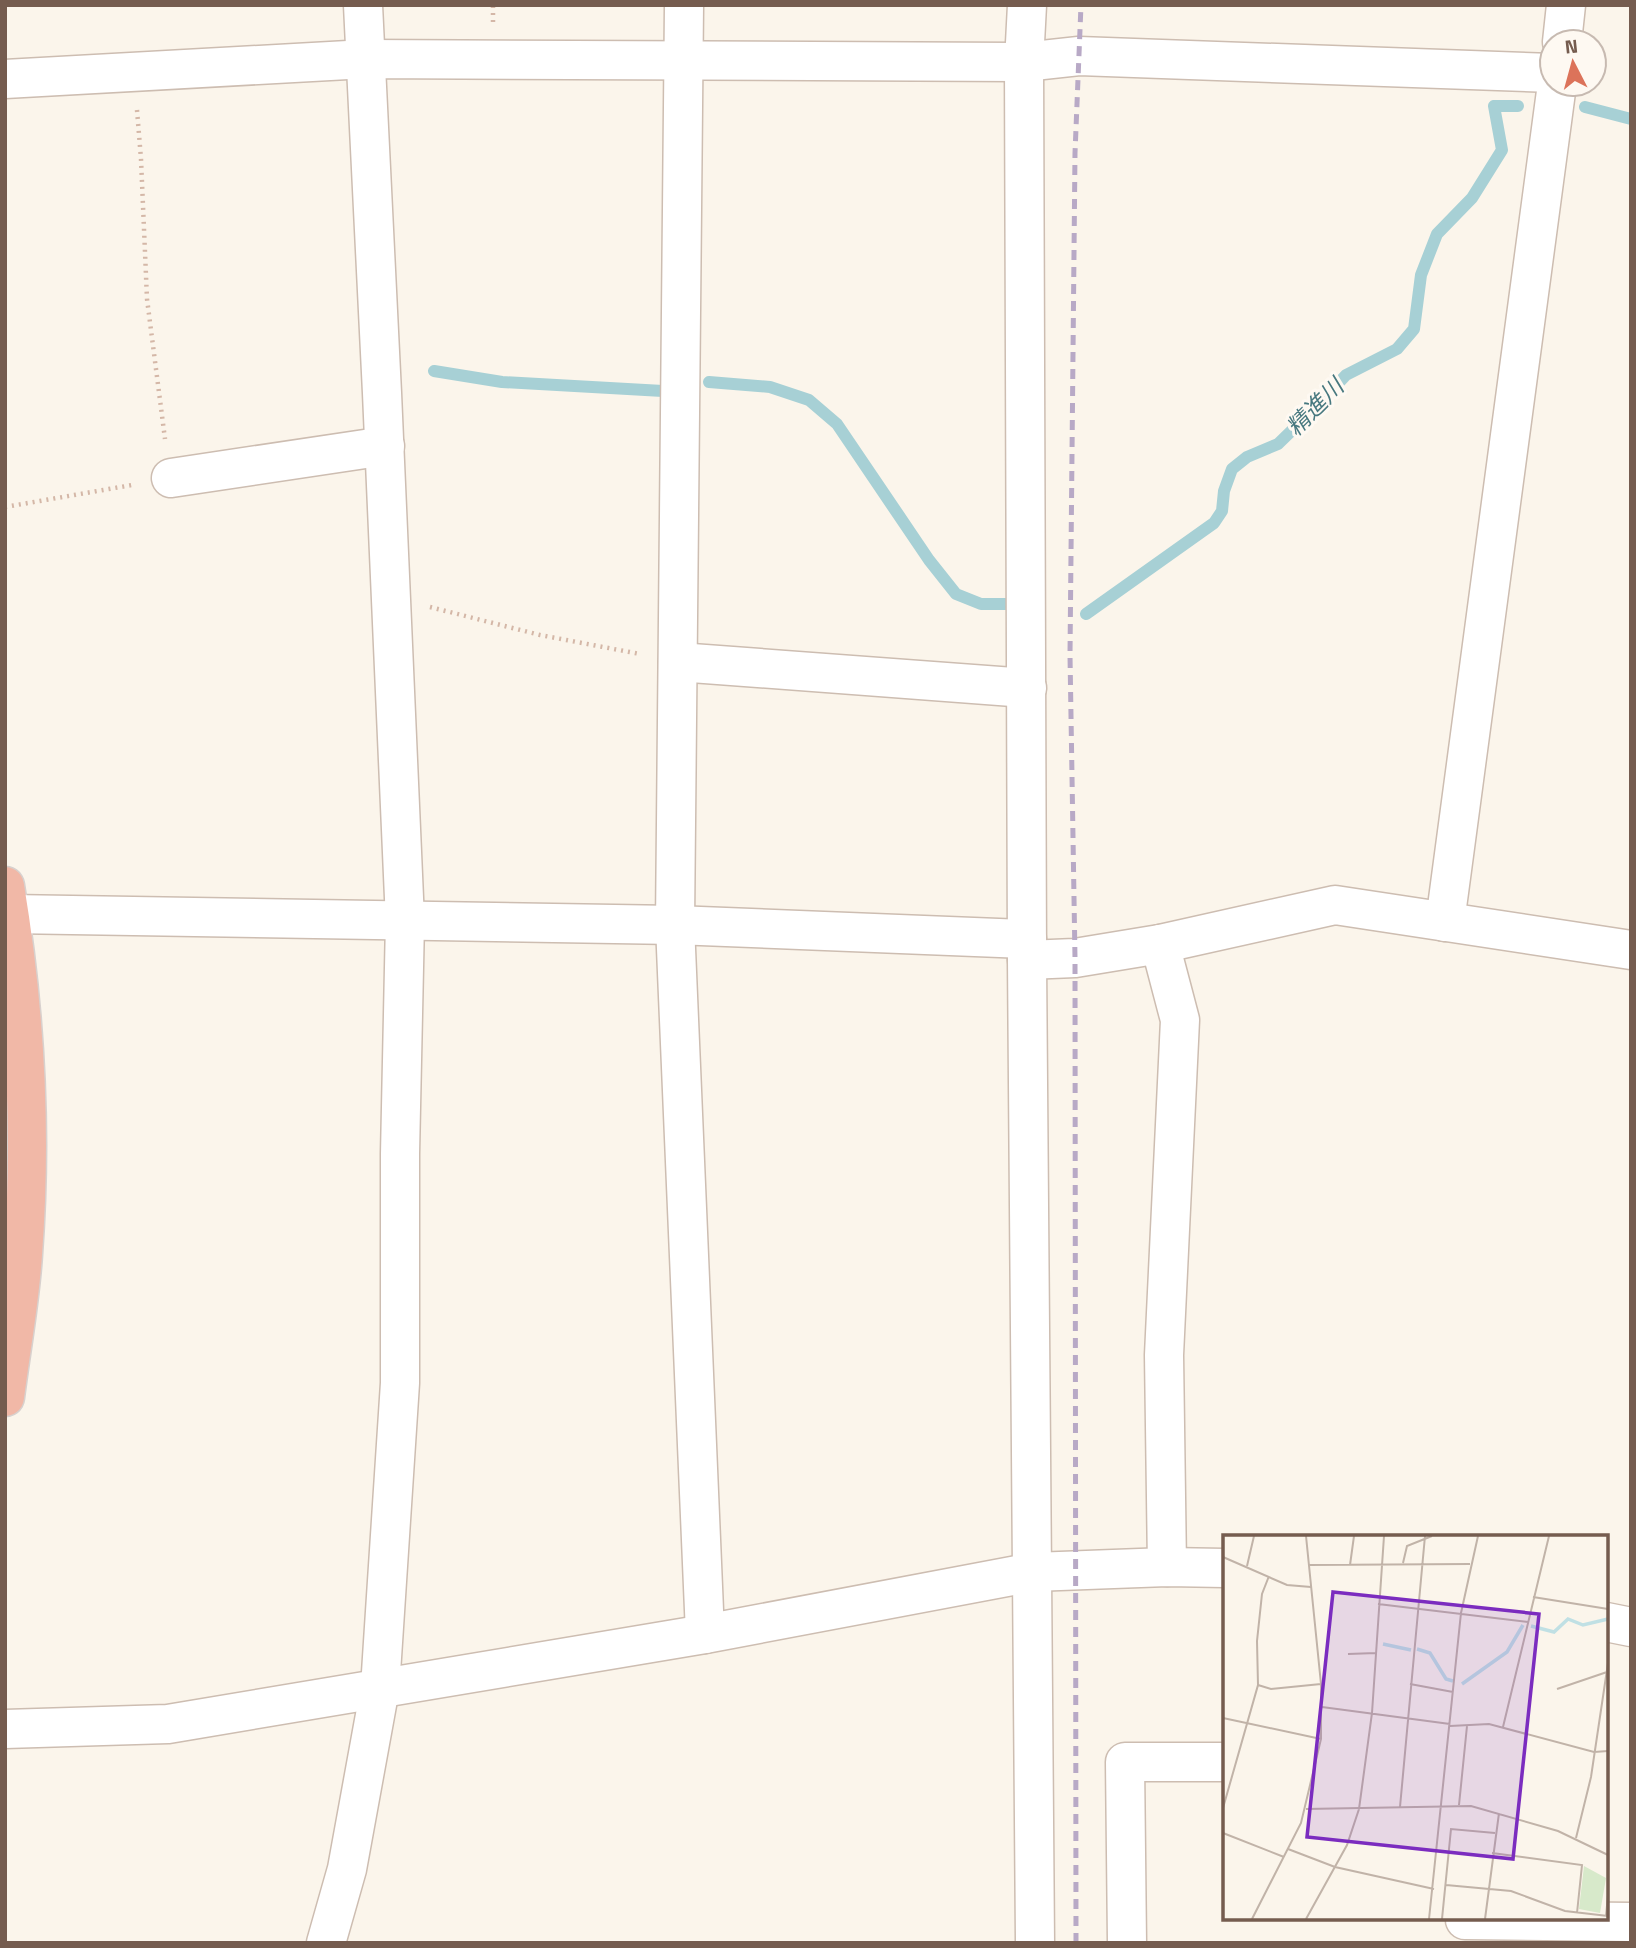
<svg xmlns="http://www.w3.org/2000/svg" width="1636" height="1948" viewBox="0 0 1636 1948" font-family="'Titillium Web','Noto Sans JP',sans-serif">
<rect width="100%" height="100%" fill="#fbf5eb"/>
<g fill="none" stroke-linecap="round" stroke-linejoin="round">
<g stroke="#a7d0d5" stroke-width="12">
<path d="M1585,107L1631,119"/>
<path d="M434,371L502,382L663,391"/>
<path d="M709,382L770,387L809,400L837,424L929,560L956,594L981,604H1016"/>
<path d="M1086,614L1214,523L1222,511L1224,491L1232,469L1247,457L1278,444L1316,407L1346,375L1397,349L1414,329L1421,275L1437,234L1472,198L1502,150L1494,106H1518"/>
</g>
<g stroke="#cdbdb1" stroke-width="41">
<g id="minor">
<path d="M684,5L675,925L705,1634"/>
<path d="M1027,5L1024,62L1027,960L1035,1943"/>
<path d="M1562,42L1566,5"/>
<path d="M5,79L366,59L1024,62L1079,56L1552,73"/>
<path d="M171,478L385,446"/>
<path d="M678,662L1027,688"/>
<path d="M10,914L675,925L1027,939"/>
<path d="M1445,922L1557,84"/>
<path d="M1160,944L1180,1020L1164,1355L1167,1567"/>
<path d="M1027,960L1075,958L1160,944L1335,905L1631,950"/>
<path d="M1606,1622L1631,1627"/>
<path d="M5,1729L168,1724L705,1634L1033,1572L1167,1567L1225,1568"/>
<path d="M1465,1920L1631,1922"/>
<path d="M326,1943L347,1869L380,1688L400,1383V1154L405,921L382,393L363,5"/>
<path d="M1127,1943L1125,1762H1225"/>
</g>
</g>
<g stroke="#d8d1ce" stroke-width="41">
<path id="highway" d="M5,886C25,1006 32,1132 23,1254C20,1302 11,1349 5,1397"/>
</g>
<g stroke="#d4b7a7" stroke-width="4.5" stroke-dasharray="2 5" stroke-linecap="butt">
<path d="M493,22V5"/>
<path d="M137,110L141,159L147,299L165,439"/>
<path d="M5,507L132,485"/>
<path d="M430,607L540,635L640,654"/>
</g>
<use href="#minor" stroke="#fff" stroke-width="38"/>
<use href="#highway" stroke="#f1b8a7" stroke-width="38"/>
<path stroke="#b8a9c6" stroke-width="5" stroke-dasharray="10 7" stroke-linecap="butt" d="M1076,1943L1075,958L1070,655L1075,153L1081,5"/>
</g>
<g text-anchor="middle" stroke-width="6" stroke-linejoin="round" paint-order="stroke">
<g font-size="23" font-style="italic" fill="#47787f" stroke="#fef9f2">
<text transform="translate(1315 407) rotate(-45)" y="8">精進川</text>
</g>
</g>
<g transform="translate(1223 1535)">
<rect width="385" height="385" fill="#fbf5eb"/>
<path d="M361,331L383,343L377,378L356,374Z" fill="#d7e9ca"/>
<path fill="none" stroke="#c0e0e4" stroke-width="3.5" d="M308,91L331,97L345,84L360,90L385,84M160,109L188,115M194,114L207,118L223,144L230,146M239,149L284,117L300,90"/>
<path fill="none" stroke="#c1b3a8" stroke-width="2" d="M0,22L64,50L88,52M180,28L184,11L209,1M86,30L247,29M127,30L131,1M24,31L31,1M310,62L385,74M155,69L305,87M125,119L153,118M187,149L230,157M35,150L48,154L98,149M334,154L384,137M99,172L227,189M0,183L98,204M227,191L266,189L371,217L385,216M280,192L326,1M236,270L244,191M177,272L202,1M0,273L35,150L34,106L39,59L46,41M83,274L248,271L335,296L385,320M0,298L61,322M353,303L368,242L385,128M65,314L112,332L211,354M269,318L359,330L354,378M223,350L288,356L342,376L385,381M383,381L385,360M29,384L78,288L98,204V149L83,1M83,384L124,310L136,274L149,178L161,1M206,384L238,78L255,1M219,384L228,294L272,298M262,384L276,278"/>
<path fill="#7b2cbf" fill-opacity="0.15" stroke="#7b2cbf" stroke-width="3.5" d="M110,57L316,79L290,324L84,302Z"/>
<rect width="385" height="385" fill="none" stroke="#755c4f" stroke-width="3.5"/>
</g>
<rect width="1636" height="1948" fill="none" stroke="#755c4f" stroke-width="14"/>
<g transform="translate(1573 63) rotate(354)"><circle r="33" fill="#fef9f2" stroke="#c7bab1" stroke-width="2"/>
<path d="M0-5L12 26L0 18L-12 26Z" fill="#dc735a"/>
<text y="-10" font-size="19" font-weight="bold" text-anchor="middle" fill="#755c4f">N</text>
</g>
</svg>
